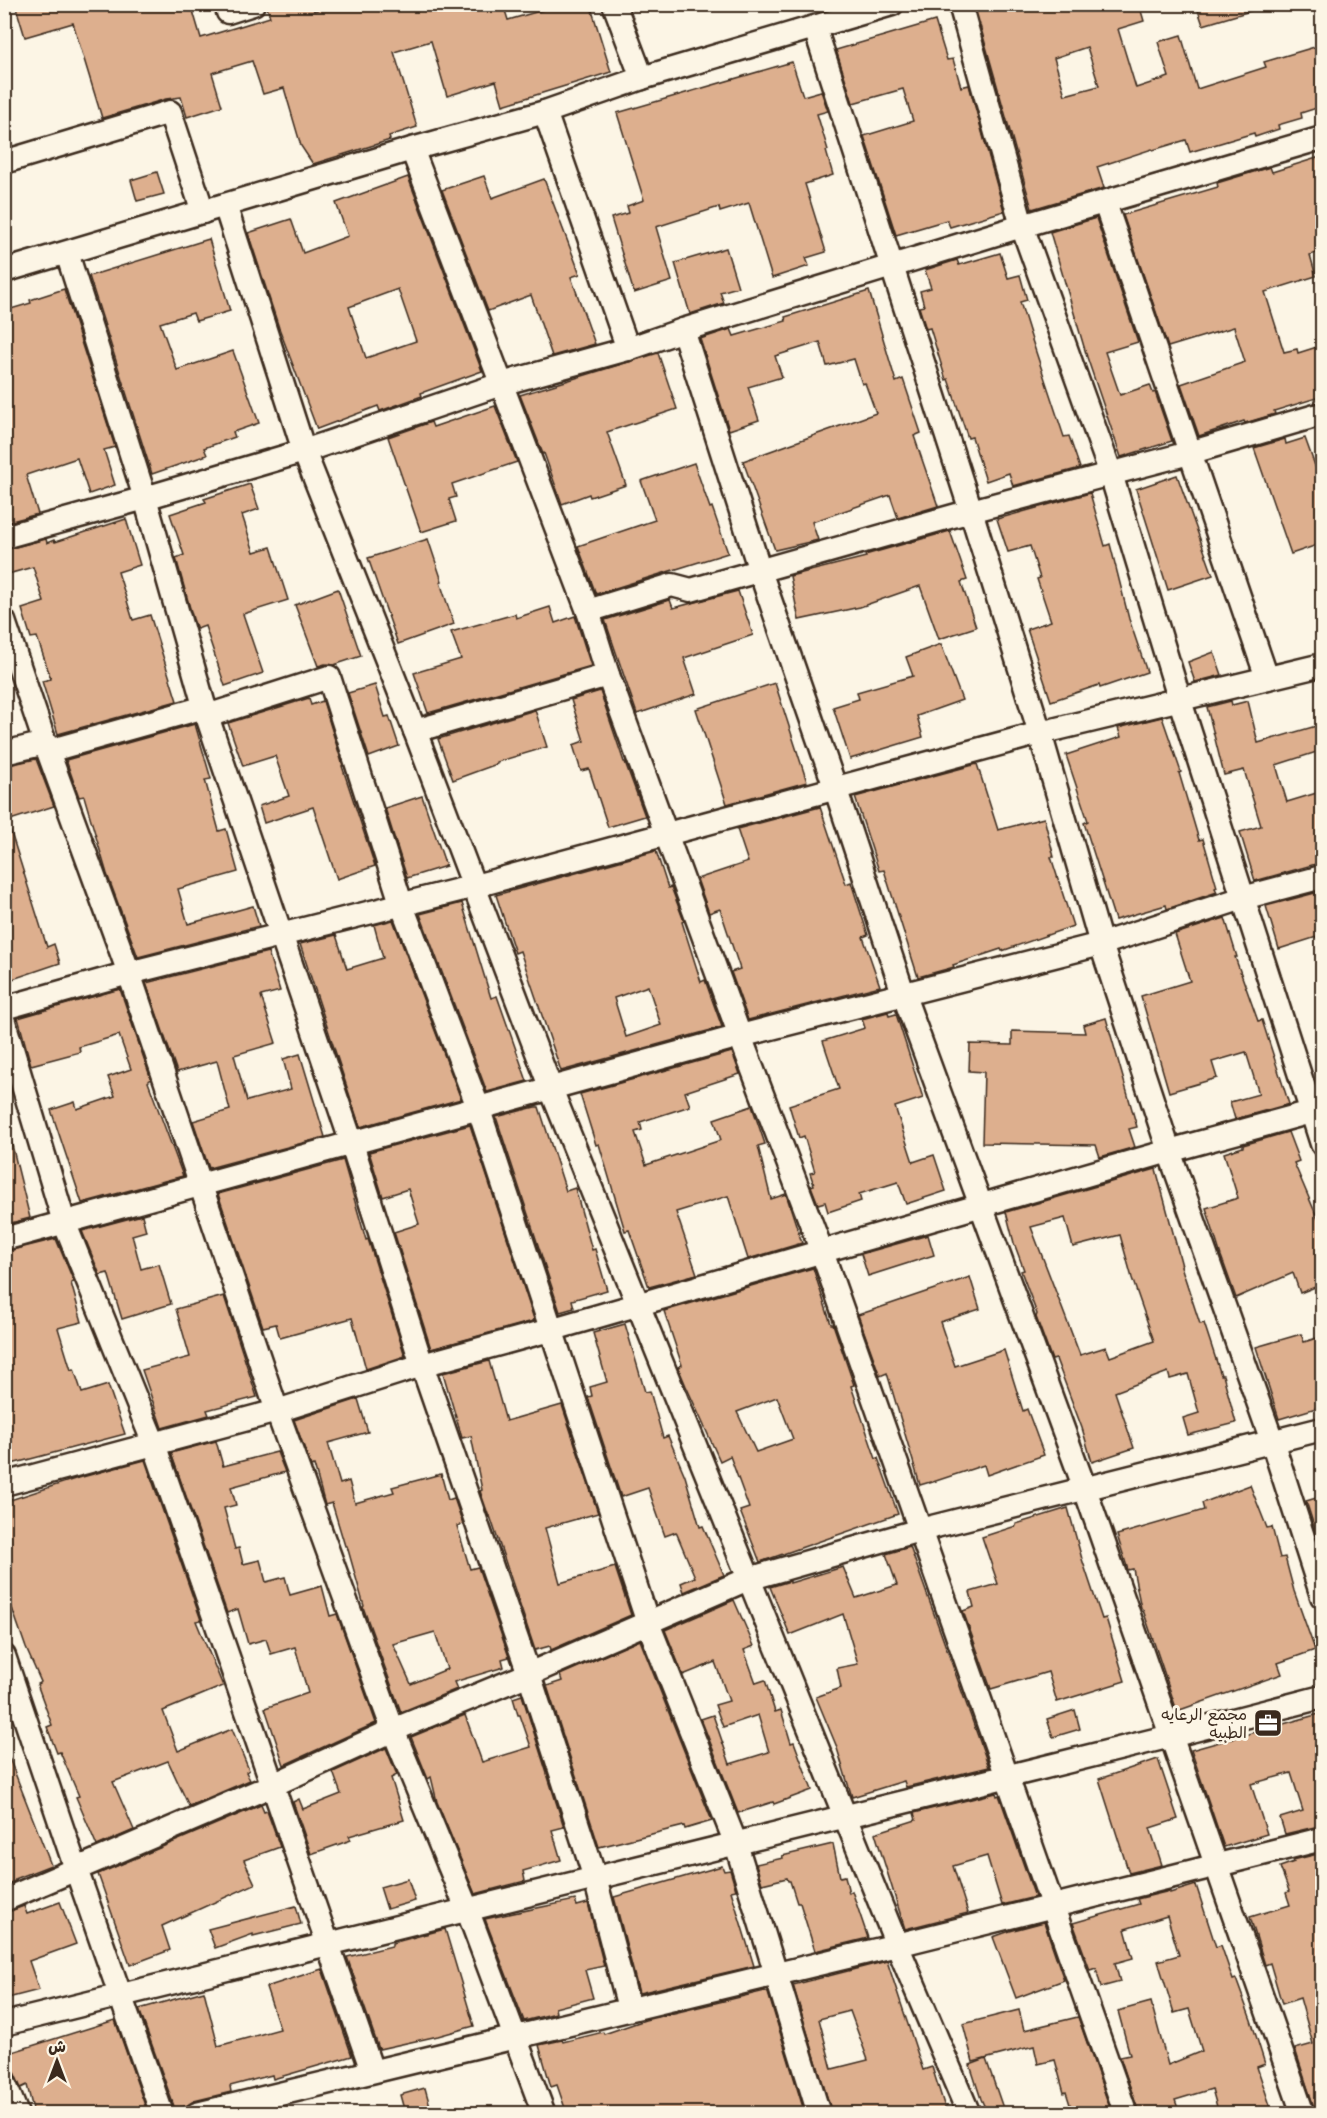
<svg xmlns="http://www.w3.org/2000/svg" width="1327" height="2118" viewBox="0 0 1327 2118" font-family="Mali,'Playpen Sans Arabic',sans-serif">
<rect width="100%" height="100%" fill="#fcf5e5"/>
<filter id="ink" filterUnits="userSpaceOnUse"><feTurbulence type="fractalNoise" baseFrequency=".0167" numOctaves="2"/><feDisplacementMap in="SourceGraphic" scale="12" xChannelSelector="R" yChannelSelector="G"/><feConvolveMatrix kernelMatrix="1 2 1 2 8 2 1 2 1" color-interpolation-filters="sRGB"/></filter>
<g filter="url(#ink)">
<g fill="#ddaf8e" stroke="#3b2a1e" stroke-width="1.5" fill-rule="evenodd">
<path d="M15,4H191L201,38L270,17L266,4H312L314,11L334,4H503L508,20L564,4H590L611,72L503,105L496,81L447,96L431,41L394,52L417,127L389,136L390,140L313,164L301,146L284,88L263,94L252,61L212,73L222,106L187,117L181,97L166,99L102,118L73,23L25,37Z"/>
<path d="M974,4H1139L1144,21L1118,29L1136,88L1169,77L1158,42L1181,35L1197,89L1266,67L1264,62L1318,46L1323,60V106L1301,113L1302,118L1278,125L1279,129L1255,137L1254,133L1190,152L1186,140L1153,150L1152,149L1097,167L1104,188L1032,209ZM1087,47L1099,86L1065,95L1054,58Z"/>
<path d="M1196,4H1256L1257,9L1203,25Z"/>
<path d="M935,21L947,60L953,59L961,87L969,85L1004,211L950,227L947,220L896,235L864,136L913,121L903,89L853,103L836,50Z"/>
<path d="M792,62L803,96L821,91L828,111L817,114L828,150L826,151L833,175L805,184L826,252L806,258L809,266L772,278L749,203L720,212L719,207L656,227L672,281L634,293L611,218L629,213L627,206L644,200L617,113Z"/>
<path d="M1323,156V251L1310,255L1316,276L1265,292L1284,352L1297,349L1298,353L1323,345V396L1274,411L1275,414L1245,423L1244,421L1199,436L1181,384L1245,362L1234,327L1168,347L1123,215L1218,187L1217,183L1270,167L1272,172Z"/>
<path d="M157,172L164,194L137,201L131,180Z"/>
<path d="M484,176L492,198L544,179L580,274L571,277L595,344L552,356L531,295L488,311L442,190Z"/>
<path d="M408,177L482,371L421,393L422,396L380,411L378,406L317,429L279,328L248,233L291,219L303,253L348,236L336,203ZM398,289L416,341L366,358L349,307Z"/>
<path d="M1096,218L1138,342L1105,352L1120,395L1150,385L1153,393L1155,392L1172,441L1121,457L1087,357L1050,232Z"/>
<path d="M209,239L230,311L196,321L193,313L160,323L177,370L233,351L259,423L233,432L235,437L204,448L207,455L152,474L89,276Z"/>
<path d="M726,248L738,287L720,292L724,303L690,314L675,263Z"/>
<path d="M1000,253L1008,278L1020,275L1027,300L1020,302L1031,337L1064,437L1069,436L1080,468L1013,486L1009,473L986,481L972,437L968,438L948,379L946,380L930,328L926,329L919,307L924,306L920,291L931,288L925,270L957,260L959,265Z"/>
<path d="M64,289L115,447L104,450L115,485L89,494L77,458L26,475L38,514L4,523V311L31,303L30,300Z"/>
<path d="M869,291L896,382L903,379L921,433L914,436L938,506L898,518L890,495L812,522L818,540L775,550L743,461L876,413L865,383L862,384L854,359L827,366L820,342L775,356L782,377L748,387L759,420L729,430L700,339L731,329L734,336L786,321L785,317Z"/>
<path d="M658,353L677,409L607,432L626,485L590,497L589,494L562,504L544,453L543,454L520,395Z"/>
<path d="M495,406L517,462L452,484L456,497L449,499L456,521L421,532L388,437L431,422L433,427Z"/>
<path d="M1305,438L1323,488V543L1291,554L1254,448L1285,439L1286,444Z"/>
<path d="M694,463L710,508L712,507L728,553L596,594L578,546L655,520L641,481Z"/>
<path d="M1177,475L1213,575L1168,590L1136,489Z"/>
<path d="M250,484L259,509L242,515L254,552L271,547L288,600L243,614L263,673L225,686L205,626L197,629L193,619L176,558L184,555L170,514L206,502L204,499Z"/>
<path d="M1090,493L1105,546L1110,544L1129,619L1147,672L1100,688L1099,685L1051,701L1027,629L1051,621L1037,579L1040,578L1030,546L1008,552L997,519Z"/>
<path d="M126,519L140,565L118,572L133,620L150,615L177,701L58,734L42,681L51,679L37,637L31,638L22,609L44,602L33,567L8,574L4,561V550L46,539L47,543L54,540L55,542Z"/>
<path d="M950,531L967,580L961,582L976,627L939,639L920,586L860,607L799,620L790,576L866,557L865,555Z"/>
<path d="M428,539L442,581L440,582L454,624L398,644L368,558Z"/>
<path d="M338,589L361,656L334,665L325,664L318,666L295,605Z"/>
<path d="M738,591L753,635L684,658L696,694L637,714L605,620L670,600L673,608Z"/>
<path d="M550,607L555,623L575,616L591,666L428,713L414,673L461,659L451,632L515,614L516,618Z"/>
<path d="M941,644L962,700L917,716L923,737L850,759L833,707L859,699L857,692L913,676L906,657Z"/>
<path d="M1214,652L1222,675L1195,682L1188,662Z"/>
<path d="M775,683L807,782L727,804L696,709Z"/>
<path d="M375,685L385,717L389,716L399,746L369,757L348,693Z"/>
<path d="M600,691L624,762H625L645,816L608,827L589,769L581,771L573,745L584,741L571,700Z"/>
<path d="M309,698L311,705L323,701L343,766H342L375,866L337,879L313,807L264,823L259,806L289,796L275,756L243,766L228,723Z"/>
<path d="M1231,701L1232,705L1248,701L1258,743L1323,724V750L1276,765L1287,802L1323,791V862L1255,881L1240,832L1261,826L1244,770L1224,775L1207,707Z"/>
<path d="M535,710L547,747L497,762V764L453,780L438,739Z"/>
<path d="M1162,717L1181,772L1179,773L1199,840L1203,839L1217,887L1215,888L1217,892L1167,909L1166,905L1115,920L1084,823L1088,821L1066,755L1121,737L1118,728Z"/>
<path d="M195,724L211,779L205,780L219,831L226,829L238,872L178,889L188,924L253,906L259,926L138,957L107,874L84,796L79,797L66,760Z"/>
<path d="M36,759L54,806L4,822V766Z"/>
<path d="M977,764L998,830L1044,818L1054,857H1051L1073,926L1002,951L1001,949L953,965L954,967L947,969L918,977L884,870L879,871L855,797Z"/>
<path d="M422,796L446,866L407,878L385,808Z"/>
<path d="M820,807L846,884L851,882L868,935L863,937L880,986L748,1020L731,972L740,969L720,909L709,913L697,879L748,862L737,829Z"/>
<path d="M8,823L47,947L54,944L60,963L4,982V824Z"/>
<path d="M656,851L668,888L671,887L684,921L682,922L701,982L705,980L722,1027L561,1071L520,951L515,953L496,895ZM648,986L661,1025L626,1037L614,998Z"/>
<path d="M1315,893L1323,916V935L1279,949L1266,906Z"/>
<path d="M462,903L491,998L497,996L527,1081L487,1092L420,914Z"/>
<path d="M1225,918L1237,957H1235L1258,1021L1262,1020L1289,1104L1235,1119L1230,1102L1259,1094L1246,1052L1212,1062L1217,1078L1169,1092L1141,996L1190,981L1175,934Z"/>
<path d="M393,920L461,1099L360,1127L300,944L336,935L347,969L383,958L374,925Z"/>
<path d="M268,952L280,991L261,996L276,1043L234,1055L247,1101L291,1089L283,1059L300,1054L325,1137L209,1168L193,1121L230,1110L217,1061L177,1072L146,983Z"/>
<path d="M120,989L151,1079L148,1082L183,1176L82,1203L51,1110L75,1102L77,1109L115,1096L108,1077L131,1069L119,1035L79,1047L80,1052L31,1065L18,1018Z"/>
<path d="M888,1012L889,1016L896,1014L923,1098L895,1107L913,1162L934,1155L946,1191L906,1204L898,1182L859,1194L861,1201L828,1212L825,1202L818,1204L811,1186L814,1185L810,1173L815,1172L804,1136L799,1138L789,1105L839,1089L823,1041L865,1028L862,1019Z"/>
<path d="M1106,1018L1137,1127L1129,1129L1135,1147L1100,1157L1096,1145L982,1143L984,1072L969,1071L970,1044L1012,1045V1031L1085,1033L1083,1025Z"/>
<path d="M732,1052L740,1074L685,1092L690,1106L640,1122L642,1130L635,1132L646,1165L721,1140L714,1119L752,1106L765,1144L758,1146L771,1199L786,1194L802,1243L748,1259L728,1196L676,1212L697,1274L649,1287L629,1230L625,1231L608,1174L599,1144L596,1145L580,1094Z"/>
<path d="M535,1107H539L566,1191L575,1188L592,1250L595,1249L607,1290L572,1300L574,1308L560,1312L496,1117Z"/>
<path d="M470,1125L534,1319L533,1321L431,1349L394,1232L419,1224L408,1189L383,1197L369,1152Z"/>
<path d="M1288,1132L1299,1161L1294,1163L1323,1231V1284L1300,1293L1293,1273L1236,1298L1221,1256L1206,1208L1238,1198L1224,1153L1243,1147V1145Z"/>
<path d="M11,1141L30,1218L7,1224L4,1213V1142Z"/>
<path d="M343,1160L366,1240L368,1239L405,1356L366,1369L352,1318L280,1338L276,1324L263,1327L218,1194Z"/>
<path d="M1156,1169L1182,1266H1181L1200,1324L1204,1323L1221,1375H1223L1236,1423L1188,1435L1183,1418L1199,1413L1188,1374L1170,1379L1168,1372L1115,1392L1134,1448L1092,1462L1082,1428L1056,1359L1052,1360L1036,1317L1037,1314L1021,1271L1024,1270L1014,1243L1006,1212ZM1065,1218L1073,1247L1120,1235L1132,1278L1154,1341L1110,1357L1106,1347L1080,1355L1031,1227Z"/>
<path d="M142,1215L146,1231L132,1235L141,1269L159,1264L171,1304L122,1319L108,1273L100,1275L82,1231Z"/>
<path d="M928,1235L934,1255L868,1276L861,1254Z"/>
<path d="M56,1239L74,1282L71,1283L82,1322L58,1328L71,1370L74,1369L82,1393L108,1385L125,1434L4,1466V1252Z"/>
<path d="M813,1268L831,1324H833L854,1385L851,1386L876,1459L878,1458L898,1514L760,1562L740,1511L749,1508L730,1456L720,1461L686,1386L678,1367L682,1365L664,1311ZM777,1397L793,1439L756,1452L737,1412Z"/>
<path d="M970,1277L980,1309L940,1322L955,1366L1004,1350L1023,1411L1027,1409L1044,1455L987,1475L984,1465L930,1483V1482L920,1485L887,1373L880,1376L858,1315Z"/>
<path d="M224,1296L257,1397L207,1410L209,1415L162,1428L142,1370L190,1357L176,1309Z"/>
<path d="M625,1324L645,1392L650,1391L663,1438L668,1436L685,1476L700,1527L703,1526L724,1575L684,1592L681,1583L695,1577L676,1532L665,1536L648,1488L621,1497L588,1397L592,1396L590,1387L607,1382L593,1333Z"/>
<path d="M1301,1334L1304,1342L1323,1336V1406L1279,1419L1256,1347Z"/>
<path d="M489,1361L506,1421L562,1405L598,1513L545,1528L560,1583L615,1567L631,1615L551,1650L550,1646L535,1650L490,1516L489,1517L480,1491L482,1490L471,1436L462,1438L443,1373Z"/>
<path d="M358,1399L368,1432L328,1443L340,1484L349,1481L355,1503L394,1492L392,1487L441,1474L448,1500L454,1498L463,1524L457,1526L470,1569L478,1567L509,1657L502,1659L504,1667L454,1682L457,1689L401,1712L363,1607L364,1606L347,1546H345L332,1503L325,1505L314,1465L311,1466L294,1420ZM435,1632L447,1669L411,1684L393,1644Z"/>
<path d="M216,1441L223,1466L277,1452L285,1472L231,1487L236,1505L224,1508L235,1549L239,1548L243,1564L260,1560L266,1582L285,1577L290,1595L322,1586L330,1616L337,1614L376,1723L284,1765L265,1708L308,1693L295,1647L271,1654L266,1639L248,1644L238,1609L227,1613L171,1453Z"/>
<path d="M145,1460L201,1620L196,1621L223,1686L163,1711L178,1751L232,1729L249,1770L246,1772L250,1780L189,1806L168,1761L113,1782L134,1830L97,1846L76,1797L79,1796L60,1752L57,1753L47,1727L52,1725L37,1684L41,1682L26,1648L4,1585V1502L75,1479Z"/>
<path d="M1250,1485L1267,1528L1272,1527L1280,1558L1285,1557L1294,1591L1315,1650L1278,1663L1282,1674L1177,1711L1143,1610L1141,1608L1133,1569L1128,1570L1117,1535L1204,1510L1202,1503Z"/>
<path d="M1323,1496V1554L1306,1501Z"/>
<path d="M1068,1508L1082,1559L1102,1619L1106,1618L1125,1681L1057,1702L1048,1672L991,1689L963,1611L974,1607L970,1592L998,1584L982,1537L1016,1526V1524Z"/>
<path d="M910,1547L989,1767L906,1787L904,1781L852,1797L836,1745L816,1697L841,1688L837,1668L858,1664L843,1614L790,1635L770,1587L790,1581V1583L843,1567L856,1598L897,1585L886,1554Z"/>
<path d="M734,1600L754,1646L744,1650L756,1683L765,1680L775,1712L781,1710L791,1743L794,1742L812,1790L774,1804L773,1802L738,1813L701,1719L713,1715L730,1764L769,1752L758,1715L723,1727L715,1705L729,1701L715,1662L683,1675L665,1630Z"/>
<path d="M640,1640L712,1821L685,1829L684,1826L599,1847L547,1686L562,1681L560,1675Z"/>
<path d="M522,1695L564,1827L552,1830L561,1860L523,1871L525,1881L475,1894L437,1802L431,1777L428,1779L411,1737L465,1715L482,1762L531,1747L520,1715H518L513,1698Z"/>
<path d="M1075,1710L1080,1729L1053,1737L1047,1719Z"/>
<path d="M1319,1714L1323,1726V1825L1285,1834L1280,1818L1303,1811L1291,1773L1251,1784L1267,1834L1224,1847L1191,1750Z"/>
<path d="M4,1745L51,1865L15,1879V1881L4,1885Z"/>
<path d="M386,1748L397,1775L391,1778L404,1820L349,1836L351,1840L311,1854L293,1802L299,1799L303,1809L341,1794L333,1772Z"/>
<path d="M1158,1759L1178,1819L1150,1828L1162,1865L1129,1873L1099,1779Z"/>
<path d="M996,1793L997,1796L999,1795L1035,1897L1002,1905L987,1856L953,1866L968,1913L905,1929L875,1833L916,1820L914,1813Z"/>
<path d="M261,1805L264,1812L267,1811L280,1847L244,1860L255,1884L162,1926L170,1950L130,1965L98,1874Z"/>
<path d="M833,1844L840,1877L845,1876L849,1893L852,1891L868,1938L815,1951L800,1903H797L790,1881H788L787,1878L762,1884L756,1864L783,1858L782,1856Z"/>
<path d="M1318,1854L1323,1868V2114H1316L1295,2049L1313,2044L1300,1998L1282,2004L1270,1963L1265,1965L1250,1917L1290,1905L1286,1893L1289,1891L1280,1867L1294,1862L1293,1860Z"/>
<path d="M722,1866L724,1871L730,1870L736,1890L731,1891L754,1966L639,1993L614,1897Z"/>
<path d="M408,1879L415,1901L387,1909L380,1887Z"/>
<path d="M1196,1885L1216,1947L1221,1945L1233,1980L1236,1979L1251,2020L1265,2064L1257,2067L1273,2114H1219L1212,2089L1175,2100L1180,2114H1139L1120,2057L1130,2055L1118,2011L1151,2002L1168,2065L1202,2051L1189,2009L1174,2013L1158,1961L1179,1955L1167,1916L1125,1929L1133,1958L1115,1963L1120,1982L1101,1987L1096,1968L1090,1970L1073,1923L1139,1904L1137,1899L1170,1891V1893Z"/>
<path d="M575,1900L577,1906L588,1903L604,1966L585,1970L593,1998L555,2008L556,2013L524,2021L485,1919Z"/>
<path d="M60,1902L76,1944L29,1961L39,1990L4,1999V1913L24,1906L27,1914Z"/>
<path d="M296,1906L301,1924L253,1936V1934L215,1948L208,1929Z"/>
<path d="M1044,1922L1064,1980L1016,1998L993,1937L1010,1931Z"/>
<path d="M445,1929L474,2026L438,2036L379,2049L347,1957L392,1946V1943Z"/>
<path d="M887,1961L923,2070L932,2067L947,2114H832L793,1985ZM850,2011L868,2060L832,2069L819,2019Z"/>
<path d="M322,1969L352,2056L273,2079L272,2075L230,2086L231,2092L194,2101L186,2106L175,2109L139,2009L204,1991L218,2046L280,2029L266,1987Z"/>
<path d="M765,1991L768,1993L805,2114H567L557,2085L551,2087L539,2045L562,2040L563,2042L603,2032L604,2034L645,2020Z"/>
<path d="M1019,2010L1024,2030L1078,2017L1112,2114H1073L1066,2092L1064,2093L1055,2060L1038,2064L1034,2046L973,2062L963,2024Z"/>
<path d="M115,2020L148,2114H34L27,2085L21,2088L6,2054Z"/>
<path d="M986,2059L1005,2114H988L981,2099L970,2065Z"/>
<path d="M425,2088L430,2106L405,2113L400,2095Z"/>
</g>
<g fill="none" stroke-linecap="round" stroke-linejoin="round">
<g stroke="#3b2a1e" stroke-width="27">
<g id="minor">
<path d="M226,4L228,12L253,4"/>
<path d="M614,4L642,78"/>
<path d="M960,4L1022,226L1111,474L1180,701L1322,1144"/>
<path d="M815,28L971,511L1040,733L1101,944L1169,1151L1272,1441L1322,1596"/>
<path d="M545,112L628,349"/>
<path d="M412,149L588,611L608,675L740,1036L822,1252L1126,2114"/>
<path d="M4,162L170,112L203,212"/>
<path d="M1105,203L1267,678"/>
<path d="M225,205L304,451L415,731L551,1089L897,1945L969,2114"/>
<path d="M67,253L145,498L207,716L352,1144L422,1365L529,1674L595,1878L629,2008"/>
<path d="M4,271L412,149L545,112L642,78L892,4"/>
<path d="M683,330L760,571L835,787L903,993L1085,1489L1303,2114"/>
<path d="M4,537L145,498L304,451L501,384L628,349L683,330L1022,226L1322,138"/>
<path d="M588,611L672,585L691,590L971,511L1189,453L1322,414"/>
<path d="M4,621L45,743L129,973L277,1411L393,1730L467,1909L544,2114"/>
<path d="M207,716L329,677L401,903L478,1107L648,1623L736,1844L819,2114"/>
<path d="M415,731L608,675"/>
<path d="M48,751L205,707"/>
<path d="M4,753L45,743"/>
<path d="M4,1008L129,973L475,886L1040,733L1322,665"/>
<path d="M4,1022L64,1222L154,1444L372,2071"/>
<path d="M4,1239L740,1036L1101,944L1243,898L1322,877"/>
<path d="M4,1484L277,1411L422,1365L550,1330L1169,1151L1322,1109"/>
<path d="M4,1656L76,1869L162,2114"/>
<path d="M4,1900L273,1785L393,1730L529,1674L748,1579L920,1530L1322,1429"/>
<path d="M4,2024L1171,1736L1322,1697"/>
<path d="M4,2082L17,2114"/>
<path d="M197,2114L897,1945L1322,1839"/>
</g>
</g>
<use href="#minor" stroke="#fcf5e5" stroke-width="22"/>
</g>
</g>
<defs>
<g id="office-square" transform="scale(1.5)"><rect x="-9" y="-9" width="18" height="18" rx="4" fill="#3b2a1e" stroke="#fcf5e5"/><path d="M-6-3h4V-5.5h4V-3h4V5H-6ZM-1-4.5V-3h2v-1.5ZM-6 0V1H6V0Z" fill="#fff"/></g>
</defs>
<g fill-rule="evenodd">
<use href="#office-square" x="1268" y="1723"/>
</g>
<g text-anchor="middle" stroke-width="6" stroke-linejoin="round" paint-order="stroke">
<g font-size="16" fill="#3b2a1e" stroke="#fcf5e5" text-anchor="end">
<text x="1247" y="1720">مجمع الرعايه<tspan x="1247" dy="18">الطبيه</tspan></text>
</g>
</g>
<rect width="1327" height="2118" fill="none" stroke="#fcf5e5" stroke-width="24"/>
<rect x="12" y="12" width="1303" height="2094" fill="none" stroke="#3b2a1e" stroke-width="2" filter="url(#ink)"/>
<g transform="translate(57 2061)" stroke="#fcf5e5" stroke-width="4.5" paint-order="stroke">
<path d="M0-4.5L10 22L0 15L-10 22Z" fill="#3b2a1e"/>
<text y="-9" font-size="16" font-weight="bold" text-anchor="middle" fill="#3b2a1e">ش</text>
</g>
</svg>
